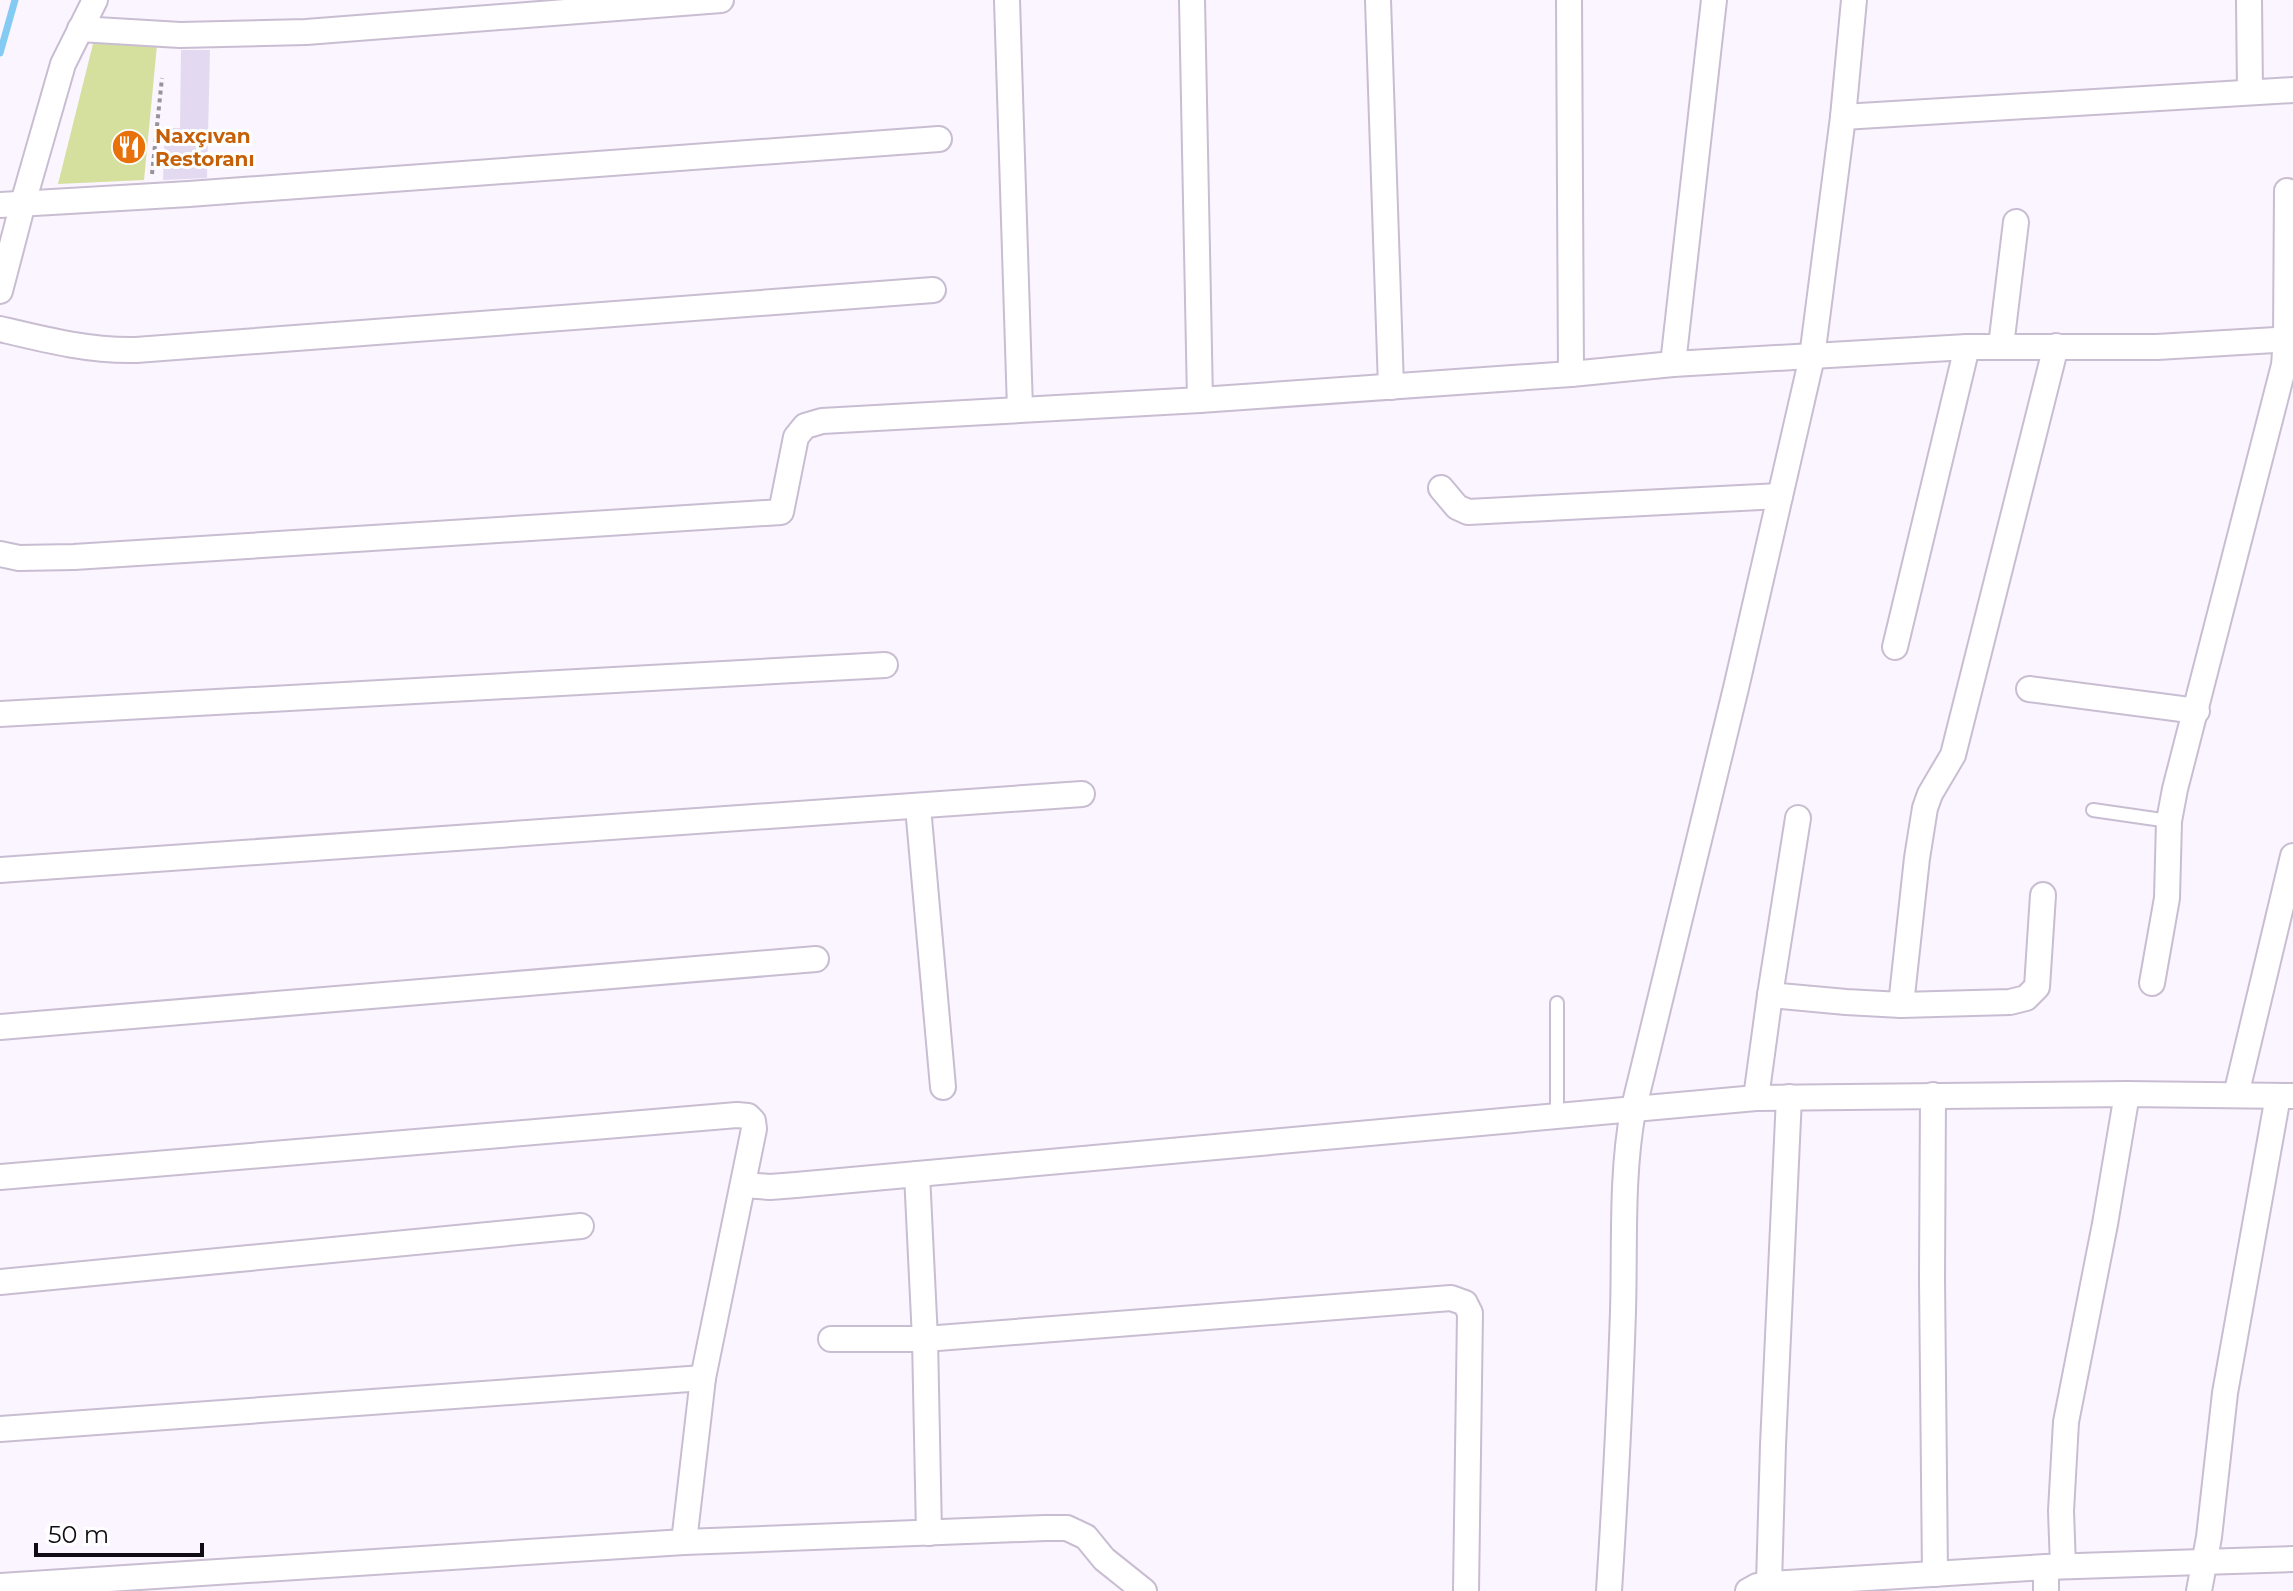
<svg xmlns="http://www.w3.org/2000/svg" width="2293" height="1591" viewBox="0 0 2293 1591" font-family="Montserrat,sans-serif">
<rect width="100%" height="100%" fill="#faf5fe"/>
<path fill="#d5e09e" d="M94,40L157,45L144,180L58,184Z"/>
<g fill="none" stroke-linecap="round" stroke-linejoin="round">
<path stroke="#83cbf3" stroke-width="7" d="M0,53L15,0"/>
</g>
<path fill="#e3daf1" d="M181,50H210L207,178L163,180L165,128H180Z"/>
<g fill="none" stroke-linecap="round" stroke-linejoin="round">
<g stroke="#c9bdd2" stroke-width="16">
<g id="lane">
<path d="M2093,810L2169,821"/>
<path d="M1557,1003V1116"/>
</g>
</g>
<g stroke="#c9bdd2" stroke-width="28">
<g id="street">
<path d="M1007,0L1020,409"/>
<path d="M1192,0L1200,400"/>
<path d="M1378,0L1391,387"/>
<path d="M1569,0L1571,374"/>
<path d="M2249,0L2250,92"/>
<path d="M80,29L180,35L306,32L721,0"/>
<path d="M1843,117L2293,90"/>
<path d="M0,205L189,194L939,139"/>
<path d="M0,291L23,203L63,64L95,0"/>
<path d="M0,329C46,340 89,351 136,350L933,290"/>
<path d="M2001,346L2016,222"/>
<path d="M1673,364L1714,0"/>
<path d="M1441,488L1457,507L1468,512L1780,496"/>
<path d="M0,554L19,558L74,557L781,512L796,437L805,426L822,421L1200,400L1571,374L1673,364L1967,347H2157L2293,339"/>
<path d="M1895,647L1967,347"/>
<path d="M2029,689L2197,711"/>
<path d="M0,714L885,665"/>
<path d="M918,807L943,1087"/>
<path d="M0,870L1082,794"/>
<path d="M2152,983L2167,898L2169,821L2175,789L2284,365L2286,339L2287,191"/>
<path d="M1770,995L1798,818"/>
<path d="M1901,1005L2010,1002L2026,998L2037,987L2043,895"/>
<path d="M0,1027L816,959"/>
<path d="M1933,1095L1932,1279L1935,1574"/>
<path d="M2236,1095L2293,856"/>
<path d="M1756,1098L1770,995L1846,1002L1901,1005L1917,858L1925,808L1930,794L1953,755L2056,346"/>
<path d="M917,1174L925,1339L929,1533"/>
<path d="M0,1177L737,1115L748,1116L753,1121L754,1129L703,1378L684,1542"/>
<path d="M744,1185L770,1187L796,1185L1756,1098L2127,1094L2293,1096"/>
<path d="M0,1282L581,1226"/>
<path d="M831,1339H925L1451,1298L1465,1303L1470,1313L1466,1591"/>
<path d="M0,1429L703,1378"/>
<path d="M2063,1566L2061,1511L2066,1422L2105,1224L2127,1094"/>
<path d="M2046,1567V1591"/>
<path d="M1769,1584L2046,1567L2293,1559"/>
<path d="M0,1586L684,1542L1045,1528H1067L1086,1537L1104,1559L1144,1591"/>
<path d="M1609,1591C1615,1498 1620,1405 1623,1311C1625,1244 1621,1177 1633,1111L1736,688L1812,357L1843,117L1854,0"/>
<path d="M1748,1591L1757,1586L1769,1584L1773,1445L1789,1097"/>
<path d="M2199,1591L2209,1537L2225,1393L2278,1096"/>
</g>
</g>
<path stroke="#98939b" stroke-width="4" stroke-dasharray="4 4" stroke-linecap="butt" d="M152,174L162,78"/>
<use href="#lane" stroke="#fff" stroke-width="12"/>
<use href="#street" stroke="#fff" stroke-width="24"/>
</g>
<defs>
<g id="restaurant-disc" transform="scale(1.8)"><circle r="9.5" fill="#e8710a" stroke="#fff"/><path d="M-5-6h1v4h1v-4h1v4h1v-4h1v5L-1.5 .5V6h-2V.5L-5-1ZM5-6V6H3V1.5H1.5Q1.5-4 5-6Z" fill="#fff"/></g>
</defs>
<g fill-rule="evenodd">
<use href="#restaurant-disc" x="129" y="147"/>
</g>
<g text-anchor="middle" stroke-width="6" stroke-linejoin="round" paint-order="stroke">
<g font-size="20" font-weight="bold" fill="#c56008" stroke="#fff" text-anchor="start">
<text x="155" y="143">Naxçıvan<tspan x="155" dy="23">Restoranı</tspan></text>
</g>
</g>
<path d="M36 1543v12h166v-12" fill="none" stroke="#100c13" stroke-width="4"/>
<text x="48" y="1543" font-size="24" fill="#100c13" stroke="#ffffff" stroke-width="6" paint-order="stroke">50 m</text>
</svg>
